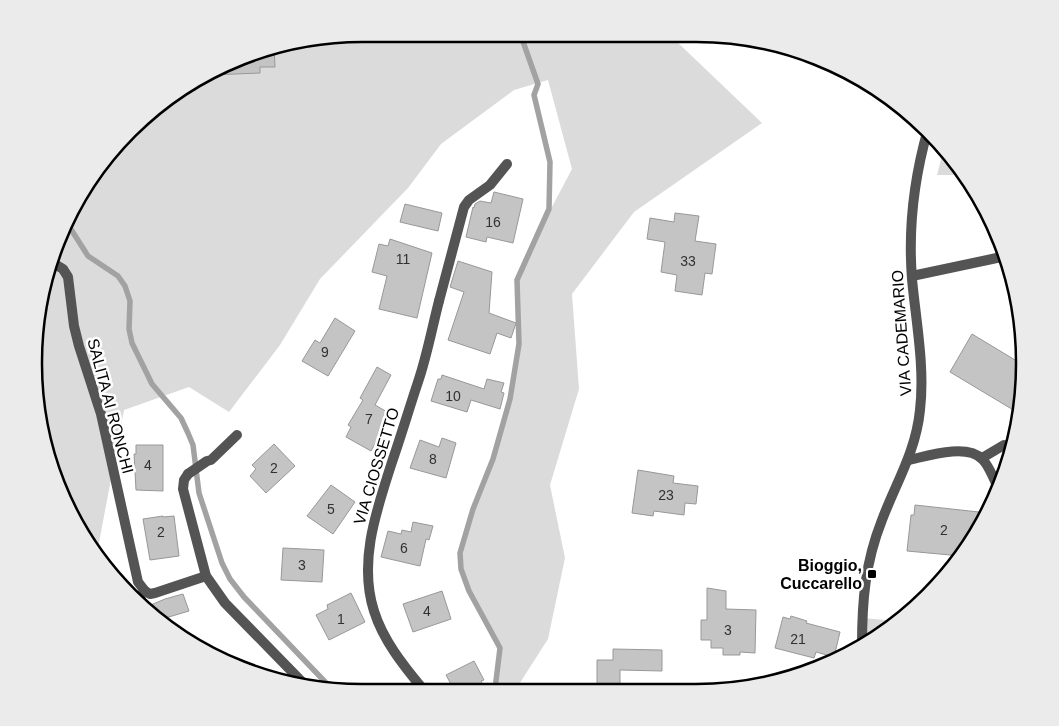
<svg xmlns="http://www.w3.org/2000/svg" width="1059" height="726" viewBox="0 0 1059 726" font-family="Arial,sans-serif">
<rect width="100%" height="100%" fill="#fff"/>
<g fill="#dbdbdb">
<path d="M363,34L674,39L762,123L634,212L572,294L579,389L550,485L565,558L548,639L516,689H495L500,648L469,591L461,569L460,553L473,509L493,459L510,399L519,344L517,280L527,254L572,169L548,80L514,90L441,144L408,188L320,279L280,345L229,412L189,387L124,410L98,548L94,549L78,527L40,428L34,341L59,237L102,162L180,89L257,51Z"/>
<path d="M944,148L965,175H937Z"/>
<path d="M862,618L898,621L879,637L862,646Z"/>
</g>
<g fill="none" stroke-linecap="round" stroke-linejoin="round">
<g stroke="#a2a2a2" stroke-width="5.5">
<path d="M67,223L88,256L118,276L125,286L130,301L129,329L132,343L152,384L181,418L188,433L193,445L199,493L222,563L230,579L244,597L329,686"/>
<path d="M495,689L500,648L469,591L461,569L460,553L473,509L493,459L510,399L519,344L517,280L549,209L550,162L534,95L538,84L521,36"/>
</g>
</g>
<g fill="#c4c4c4" stroke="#989898">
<path d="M274,48L275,67H260V73L210,75L257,51Z"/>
<path d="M494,192L523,199L513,243L487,237L486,242L466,237L473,207L474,208L475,204L480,201L491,203Z"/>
<path d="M405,204L442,213L438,231L400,222Z"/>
<path d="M675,213L699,216L695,241L716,244L712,274L705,273L702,295L675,291L677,275L661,272L665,242L647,239L650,218L674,222Z"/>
<path d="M390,239L432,253L417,318L379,309L387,276L372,272L379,244L388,246Z"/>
<path d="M458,261L492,272L489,313L516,323L511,338L497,333L490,354L448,340L464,292L450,287Z"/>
<path d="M335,318L355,331L328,376L302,361L315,340L320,343Z"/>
<path d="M972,334L1025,366L1020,414L950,372Z"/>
<path d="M377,367L391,375L375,405L389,413L381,428L383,429L371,451L346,437L351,427L348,425L363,400L360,398Z"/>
<path d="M442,375L484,389L487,379L504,383L501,392L504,393L500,409L471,400L467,412L431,401L438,379H441Z"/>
<path d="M442,438L456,443L446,478L410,468L420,440L439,447Z"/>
<path d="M274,444L295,466L266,493L250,476L256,469L252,465Z"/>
<path d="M136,445H163V491L136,490L134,454H136Z"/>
<path d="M638,470L674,476L673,483L698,486L696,504L685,503L684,515L654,511L653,516L632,513Z"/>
<path d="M331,485L355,502L333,534L307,516Z"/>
<path d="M915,505L988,513L970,546L961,556L907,551L911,515H914Z"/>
<path d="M163,516V517L174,516L179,556L150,560L143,519Z"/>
<path d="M413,522L433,526L429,540L426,539L420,566L381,557L388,531L401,534L402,530L411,532Z"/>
<path d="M283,548L324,550L322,582L281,580Z"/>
<path d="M707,588L726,591V609L756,610L755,653L740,652V655H723V648H711V640H701V620H707Z"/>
<path d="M442,591L451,619L413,632L403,604Z"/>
<path d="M351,593L365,622L329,640L316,615L328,609L327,605Z"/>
<path d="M183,594L189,611L162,619L146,607L165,599Z"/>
<path d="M791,616L807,621L806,623L840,632L834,657L816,652L814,658L775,648L783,617L790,619Z"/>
<path d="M613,649L662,650V671L620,670V691H597V660H613Z"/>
<path d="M474,661L484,680L481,681L485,689L453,688L446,675Z"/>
</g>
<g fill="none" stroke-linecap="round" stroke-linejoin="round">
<g stroke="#545454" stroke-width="10">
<path d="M53,263L63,269L68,277L74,326L79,346L101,414L138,582L145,591L136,600"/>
<path d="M439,301L464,207L469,200L490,185L507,164"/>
<path d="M982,458L1004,445"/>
<path d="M188,474L207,461L211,460L237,435"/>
</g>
<g stroke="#545454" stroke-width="10">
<path d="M912,276L1006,256"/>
<path d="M909,460C927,456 967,443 982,459C989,465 995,482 999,490"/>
<path d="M188,474L184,480L183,489L206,576L225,603L306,686"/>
<path d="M145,591L150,594L155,593L206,576"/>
<path d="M422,688C403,665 383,640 374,611C358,561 377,509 392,462C401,436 409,409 418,382C427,356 432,328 439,301"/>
</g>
<path stroke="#545454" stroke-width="10" d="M862,646C862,601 865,563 882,520C896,483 916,451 920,410C925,367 916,322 912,279C908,228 914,178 928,129"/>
</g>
<rect fill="#000" stroke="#fff" stroke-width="2" x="867" y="569" width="10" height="10" rx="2.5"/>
<g text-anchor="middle" stroke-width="5" stroke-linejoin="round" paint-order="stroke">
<g font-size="14" fill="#313131">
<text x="493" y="227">16</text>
<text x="403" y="264">11</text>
<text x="688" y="266">33</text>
<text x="325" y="357">9</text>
<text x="453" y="401">10</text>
<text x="369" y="424">7</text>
<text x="433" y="464">8</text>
<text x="148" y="470">4</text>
<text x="274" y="473">2</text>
<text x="666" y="500">23</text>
<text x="331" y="514">5</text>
<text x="944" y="535">2</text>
<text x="161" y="537">2</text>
<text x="404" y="553">6</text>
<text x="302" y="570">3</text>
<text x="427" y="616">4</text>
<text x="341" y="624">1</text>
<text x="728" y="635">3</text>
<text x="798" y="644">21</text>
</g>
<g font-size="16" fill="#000" stroke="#fff">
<text transform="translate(901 333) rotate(-94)" y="6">VIA CADEMARIO</text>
<text transform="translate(111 406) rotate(75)" y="6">SALITA AI RONCHI</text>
<text transform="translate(376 466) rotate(-73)" y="6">VIA CIOSSETTO</text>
</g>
<g font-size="16" font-weight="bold" fill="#000" stroke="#fff" text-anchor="end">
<text x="862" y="571">Bioggio,<tspan x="862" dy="18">Cuccarello</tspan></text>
</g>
</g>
<path d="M0 0H1059V726H0ZM362 42H696A320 320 0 0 1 1016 362V364A320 320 0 0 1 696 684H362A320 320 0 0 1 42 364V362A320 320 0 0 1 362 42Z" fill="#ebebeb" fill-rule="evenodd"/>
<path fill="none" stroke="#000" stroke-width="2.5" d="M362 42H696A320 320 0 0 1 1016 362V364A320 320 0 0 1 696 684H362A320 320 0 0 1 42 364V362A320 320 0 0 1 362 42Z"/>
</svg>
